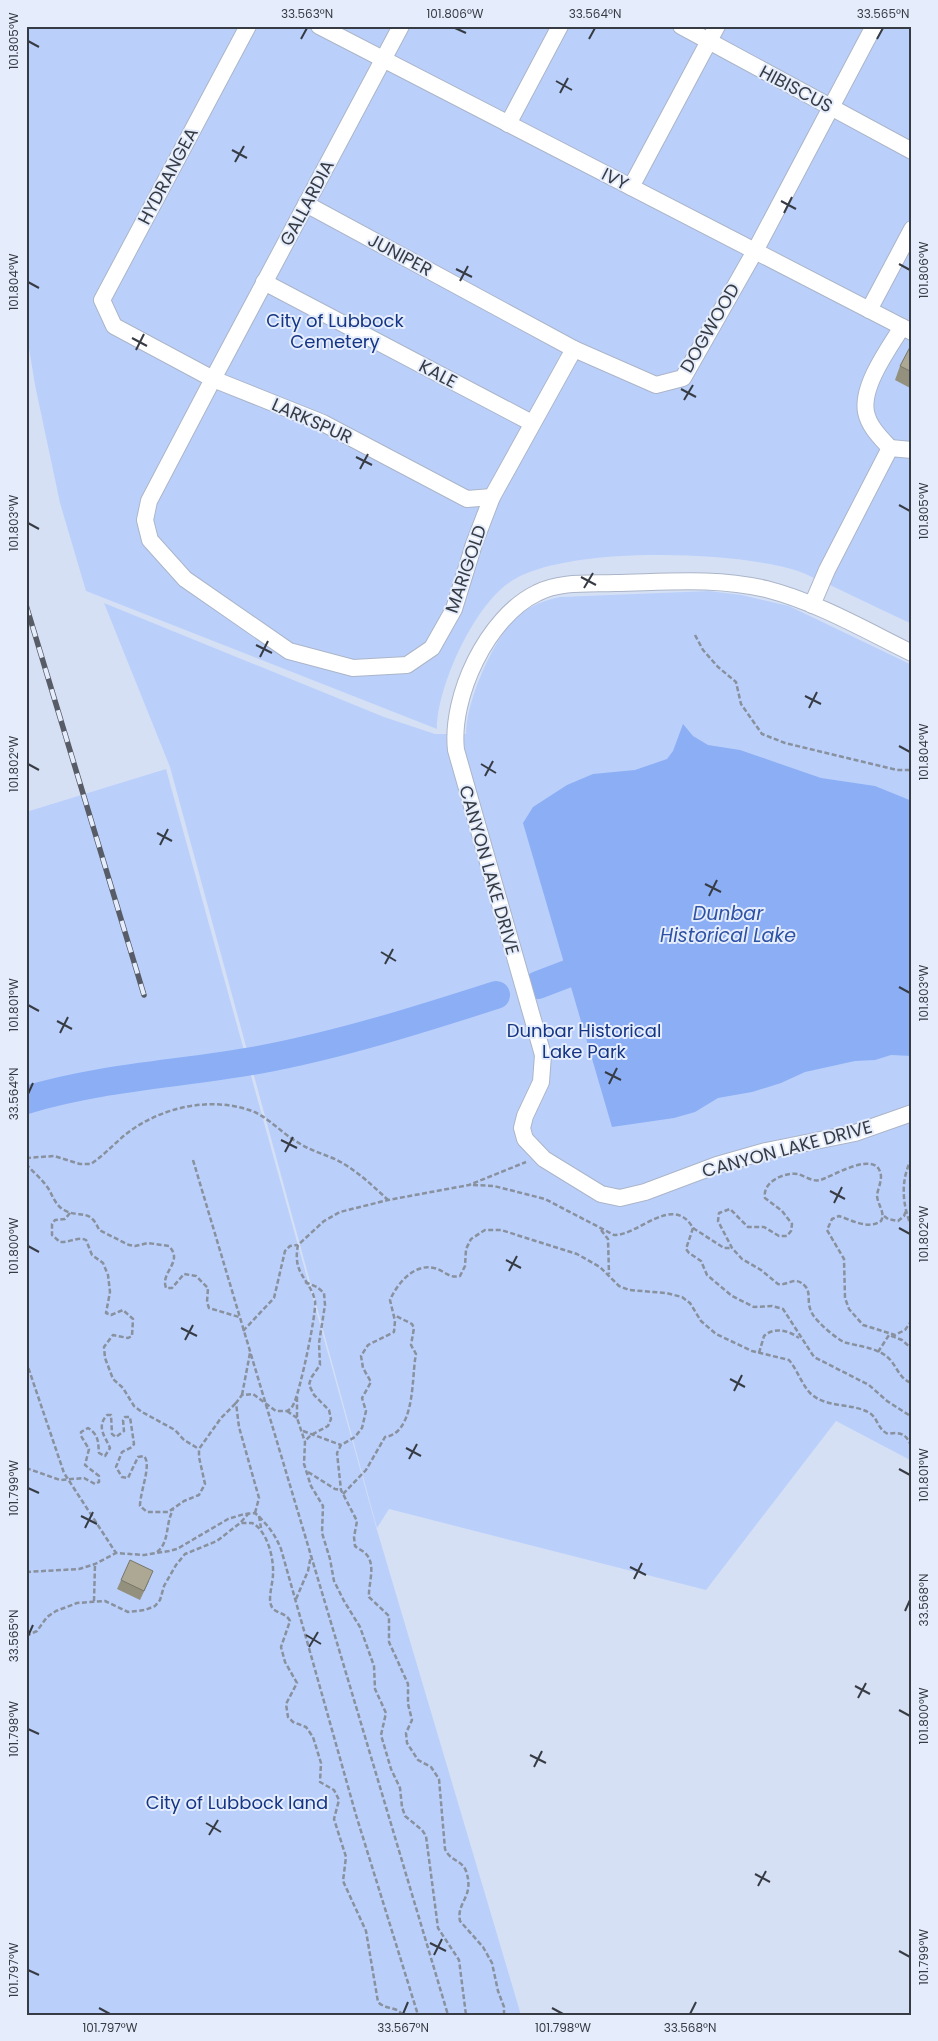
<svg xmlns="http://www.w3.org/2000/svg" width="938" height="2041" viewBox="0 0 938 2041" font-family="Poppins,sans-serif">
<rect width="100%" height="100%" fill="#d6e0f4"/>
<g fill="#bad0fb">
<path d="M26,26H912V624C884,611 857,598 830,585C819,581 809,575 798,571C736,551 572,546 515,579C476,600 437,686 437,729L86,591L60,503L35,385L26,330Z"/>
<path d="M709,591L742,595L789,606L912,665V1461L836,1421L706,1590L389,1509L377,1528L170,767L104,603L384,717L435,734H466C466,701 494,637 518,616C531,605 545,600 560,597Z"/>
<path d="M166,769L377,1530L521,2015H26V812Z"/>
</g>
<path fill="#8baef5" d="M683,724L693,736L708,745L740,750L821,778L875,786L912,801V1056L891,1055L875,1060L855,1061L805,1072L781,1083L752,1092L718,1098L695,1112L674,1118L612,1127L523,823L533,807L567,785L593,774L635,770L667,759L673,751Z"/>
<g fill="none" stroke-linecap="round" stroke-linejoin="round">
<g stroke="#8baef5" stroke-width="28">
<path d="M538,985L601,961"/>
<path d="M26,1100C102,1077 181,1074 258,1060C339,1045 418,1020 496,995"/>
</g>
<g stroke="#abb5c8" stroke-width="18">
<g id="minor">
<path d="M248,26L102,300L114,326L213,379L149,501L145,520L150,540L185,579L289,651L353,668L407,665L432,648L454,609L474,544L492,497L574,349L656,385L683,378L755,251L874,26"/>
<path d="M319,26L912,332"/>
<path d="M401,26L213,379L323,423L467,499L492,497"/>
<path d="M681,26L912,151"/>
<path d="M508,124L560,26"/>
<path d="M631,187L717,26"/>
<path d="M306,204L574,349"/>
<path d="M264,282L532,423"/>
<path d="M869,310L912,229"/>
<path d="M890,448C881,438 869,427 866,412C861,386 889,348 902,327"/>
<path d="M812,605L827,570L890,448L912,450"/>
<path d="M912,653C865,630 817,602 766,589C716,577 666,582 615,583C590,584 560,581 537,593C487,617 450,697 456,750L543,1055L541,1082L525,1116L522,1128L525,1139L544,1159L601,1194L620,1198L645,1192L717,1165L766,1151L855,1133L912,1113"/>
</g>
</g>
<g stroke="#89909e" stroke-width="2.5" stroke-dasharray="5 2.5" stroke-linecap="butt">
<path d="M695,635L703,650L718,667L736,682L741,704L762,734L785,743L897,770H912"/>
<path d="M26,1158L54,1156L80,1164H91C104,1155 114,1144 126,1134C161,1107 210,1096 252,1111C270,1118 282,1134 299,1143C311,1151 324,1154 337,1160C356,1170 372,1185 388,1200"/>
<path d="M912,1158C900,1180 902,1205 912,1228"/>
<path d="M193,1160L448,2015"/>
<path d="M26,1164C33,1172 42,1179 48,1188C53,1196 55,1205 64,1210C79,1219 90,1207 99,1230L129,1245L135,1246L148,1243L169,1246C184,1262 160,1272 166,1288H172L184,1274L196,1276L208,1288L207,1302L209,1308L239,1317"/>
<path d="M473,1185L494,1186L545,1199L614,1235C638,1236 673,1193 693,1228L686,1249L689,1253L701,1261L707,1275L732,1296L754,1307L772,1306L783,1309L814,1357L869,1385L887,1401L912,1417"/>
<path d="M70,1213L65,1219L55,1220L52,1224V1235L60,1242C69,1243 78,1236 86,1240L92,1255L103,1263L108,1275L110,1292L106,1313L111,1315L123,1310L133,1319L132,1336L128,1338L113,1335L104,1347L105,1358L113,1379L123,1388L134,1406L142,1412L175,1430L184,1440L199,1449"/>
<path d="M884,1216L888,1219L898,1221L904,1216L906,1211"/>
<path d="M693,1228L724,1248H732"/>
<path d="M601,1230L608,1239L609,1274"/>
<path d="M305,1282L317,1287L324,1293L325,1305L319,1343L320,1365L311,1378L309,1385L314,1395L329,1410L331,1419L328,1426L311,1435L305,1441"/>
<path d="M912,1320L905,1330L895,1335L863,1325L849,1309L845,1298L844,1259L827,1230L832,1219L839,1216C851,1220 869,1230 881,1221C886,1213 877,1204 877,1195C878,1189 881,1183 881,1176C878,1147 830,1178 820,1180C812,1182 805,1176 798,1174C784,1172 762,1182 765,1198L782,1211L792,1224L791,1231L787,1236H779L764,1227H748L730,1209L719,1213L718,1221L732,1248L742,1259L761,1270L778,1284C788,1286 795,1275 805,1286C813,1294 803,1305 817,1320C822,1326 840,1342 847,1343C859,1346 876,1348 886,1356C897,1364 898,1379 912,1383"/>
<path d="M243,1331L274,1298L285,1251L290,1246L297,1245"/>
<path d="M878,1352L889,1335L902,1340L912,1349"/>
<path d="M759,1353L764,1336C774,1327 788,1330 799,1338"/>
<path d="M26,1361L64,1473L116,1553"/>
<path d="M242,1395L250,1353"/>
<path d="M297,1397V1418L305,1442L304,1464L311,1486L323,1506L322,1533L330,1559L334,1581L344,1601L360,1627L374,1666L375,1689L386,1713L381,1735L391,1769L400,1788L402,1807L405,1816L422,1830L426,1836L438,1928L459,1960L466,2015"/>
<path d="M287,1411L297,1418"/>
<path d="M303,1431L341,1445"/>
<path d="M26,1468L60,1480L84,1478L95,1484L99,1482V1476L85,1465L89,1449L81,1436V1432L88,1428C99,1435 98,1442 99,1453L105,1456L110,1448C105,1436 96,1427 107,1415H111L112,1434L116,1437L124,1431L123,1420L125,1417H130L134,1444L132,1447L122,1452L116,1467L122,1477L128,1478L138,1457L144,1456C152,1465 140,1491 140,1506L147,1512H168L184,1501L199,1495L205,1484L199,1457V1449L221,1418L236,1403"/>
<path d="M308,1472L335,1489L341,1490"/>
<path d="M343,1494L366,1470L385,1437C414,1433 412,1382 415,1360L416,1354L411,1345L414,1328L412,1324L394,1315"/>
<path d="M255,1513L259,1498L239,1427L236,1403L242,1395L253,1394L276,1411H287C291,1409 293,1406 294,1403C300,1391 317,1312 315,1301C310,1278 292,1275 298,1245L324,1221L340,1212L388,1200L469,1185L526,1162"/>
<path d="M259,1516L261,1528"/>
<path d="M241,1522L249,1513"/>
<path d="M157,1552C170,1542 165,1524 173,1510"/>
<path d="M26,1572L79,1569L95,1564L116,1553L144,1555L169,1551L177,1549L228,1519L244,1514L255,1513C267,1524 275,1534 281,1549L356,1815L418,2015"/>
<path d="M296,1599L308,1571L311,1555"/>
<path d="M94,1601L95,1564"/>
<path d="M26,1636L37,1631L47,1617L56,1611L77,1603L105,1601L128,1612L145,1610L155,1606L160,1600L164,1586L176,1565L185,1554L217,1541L240,1523H252C267,1530 274,1558 273,1574C273,1583 268,1597 271,1605C274,1614 286,1612 290,1621L281,1647L285,1662L297,1683L286,1704L288,1717L293,1722L306,1727L313,1737L321,1763L320,1782L334,1790L339,1800L334,1819L346,1857L343,1881L366,1931L378,2002C386,2010 396,2006 403,2015"/>
<path d="M504,2015V2007L498,1991L492,1963L483,1947L460,1921C456,1902 475,1897 466,1871C462,1860 450,1861 445,1849L439,1779L431,1767L418,1760L407,1743L406,1733L412,1720L408,1704V1684L389,1642V1616L369,1597C368,1584 377,1564 365,1553C362,1550 358,1549 355,1546L354,1537L357,1521L341,1490L337,1453L341,1445L355,1437L362,1428L366,1411L362,1398L371,1382L363,1368L361,1356L368,1345L394,1332L395,1321L390,1300C397,1284 414,1263 434,1268C444,1270 449,1279 460,1276L465,1266L466,1249L471,1239L485,1230H501L577,1254L600,1267L619,1286L629,1290L666,1293L682,1297L690,1303L701,1321L716,1334L752,1351L789,1360C798,1371 801,1383 810,1393C825,1408 851,1403 868,1412C878,1417 877,1429 888,1434C902,1431 907,1435 912,1448"/>
</g>
<use href="#minor" stroke="#fff" stroke-width="16"/>
<g stroke="#575c66" stroke-width="5.5">
<path id="rail" d="M26,605L144,995"/>
</g>
<use href="#rail" stroke="#e5edfd" stroke-width="4" stroke-dasharray="11" stroke-linecap="butt"/>
</g>
<g fill="#94907e">
<path d="M912,348V389L895,380L900,366Z"/>
<path d="M121,1580L149,1581L140,1600L117,1589Z"/>
</g>
<g fill="#aca893" stroke="#787667">
<path d="M910,347L912,348V372L900,366Z"/>
<path d="M130,1560L153,1571L144,1591L121,1580Z"/>
</g>
<path fill="none" stroke="#373b43" stroke-width="2" d="M455,28L466,33M301,39L307,28M589,39L595,28M877,39L883,28M28,41L39,47M556,81L572,90M560,93L568,78M232,150L247,158M235,162L244,146M781,201L796,209M784,213L792,197M899,264L910,270M456,269L472,277M460,281L468,266M28,282L39,288M132,338L147,346M136,350L144,334M681,389L696,397M684,400L693,385M356,457L372,465M360,469L368,454M899,505L910,511M28,523L39,529M581,577L596,585M584,588L593,573M256,645L272,653M260,657L268,641M805,696L821,704M809,708L817,692M899,746L910,752M28,764L39,770M481,764L496,773M485,776L493,761M157,833L172,841M160,845L168,829M705,884L721,892M709,896L717,880M381,952L396,961M385,964L393,949M899,987L910,993M28,1005L39,1011M57,1021L72,1029M60,1033L68,1017M605,1072L621,1080M609,1084L617,1068M28,1094L33,1083M281,1140L297,1148M285,1152L293,1137M830,1191L845,1199M834,1203L842,1187M899,1228L910,1234M28,1246L39,1252M506,1260L521,1268M509,1271L517,1256M181,1328L197,1336M185,1340L193,1325M730,1379L745,1387M734,1391L742,1375M406,1448L421,1456M409,1459L417,1444M899,1469L910,1475M28,1488L39,1493M81,1516L97,1524M85,1528L93,1512M630,1567L646,1575M634,1579L642,1563M905,1611L910,1600M306,1635L321,1644M28,1636L33,1625M309,1647L318,1632M855,1686L870,1694M858,1698L866,1683M899,1710L910,1716M28,1729L39,1734M530,1755L546,1763M534,1767L542,1751M206,1823L221,1832M209,1835L218,1820M755,1874L770,1882M758,1886L766,1871M430,1943L446,1951M899,1951L910,1957M434,1955L442,1939M28,1970L39,1975M99,2008L110,2014M552,2008L563,2014M403,2014L408,2002M690,2014L696,2002"/>
<g text-anchor="middle" stroke-width="4" stroke-linejoin="round" paint-order="stroke">
<g font-size="18" fill="#373b43" stroke="#e5edfd">
<text transform="translate(796 89) rotate(28)" y="6">HIBISCUS</text>
<text transform="translate(168 176) rotate(-62)" y="6">HYDRANGEA</text>
<text transform="translate(615 179) rotate(27)" y="6">IVY</text>
<text transform="translate(307 203) rotate(-62)" y="6">GALLARDIA</text>
<text transform="translate(400 255) rotate(28)" y="6">JUNIPER</text>
<text transform="translate(710 328) rotate(-60)" y="6">DOGWOOD</text>
<text transform="translate(438 374) rotate(28)" y="6">KALE</text>
<text transform="translate(312 421) rotate(24)" y="6">LARKSPUR</text>
<text transform="translate(466 569) rotate(-71)" y="6">MARIGOLD</text>
<text transform="translate(489 870) rotate(74)" y="6">CANYON LAKE DRIVE</text>
<text transform="translate(787 1149) rotate(-15)" y="6">CANYON LAKE DRIVE</text>
</g>
<g font-size="18" fill="#153585" stroke="#e5edfd">
<text x="335" y="327">City of Lubbock<tspan x="335" dy="21">Cemetery</tspan></text>
<text x="584" y="1037">Dunbar Historical<tspan x="584" dy="21">Lake Park</tspan></text>
<text x="237" y="1809">City of Lubbock land</text>
</g>
<g font-size="19" font-style="italic" fill="#2e52a5" stroke="#e5edfd">
<text x="728" y="920">Dunbar<tspan x="728" dy="22">Historical Lake</tspan></text>
</g>
</g>
<rect width="938" height="2041" fill="none" stroke="#e5edfd" stroke-width="55"/>
<rect x="28" y="28" width="882" height="1986" fill="none" stroke="#373b43" stroke-width="2"/>
<g font-size="12" text-anchor="middle" fill="#373b43">
<text x="307" y="18">33.563°N</text>
<text x="455" y="18">101.806°W</text>
<text x="595" y="18">33.564°N</text>
<text x="883" y="18">33.565°N</text>
<text transform="translate(14 41) rotate(-90)" y="4">101.805°W</text>
<text transform="translate(924 270) rotate(-90)" y="4">101.806°W</text>
<text transform="translate(14 282) rotate(-90)" y="4">101.804°W</text>
<text transform="translate(924 511) rotate(-90)" y="4">101.805°W</text>
<text transform="translate(14 523) rotate(-90)" y="4">101.803°W</text>
<text transform="translate(924 752) rotate(-90)" y="4">101.804°W</text>
<text transform="translate(14 764) rotate(-90)" y="4">101.802°W</text>
<text transform="translate(924 993) rotate(-90)" y="4">101.803°W</text>
<text transform="translate(14 1005) rotate(-90)" y="4">101.801°W</text>
<text transform="translate(14 1094) rotate(-90)" y="4">33.564°N</text>
<text transform="translate(924 1234) rotate(-90)" y="4">101.802°W</text>
<text transform="translate(14 1246) rotate(-90)" y="4">101.800°W</text>
<text transform="translate(924 1475) rotate(-90)" y="4">101.801°W</text>
<text transform="translate(14 1488) rotate(-90)" y="4">101.799°W</text>
<text transform="translate(924 1600) rotate(-90)" y="4">33.568°N</text>
<text transform="translate(14 1636) rotate(-90)" y="4">33.565°N</text>
<text transform="translate(924 1716) rotate(-90)" y="4">101.800°W</text>
<text transform="translate(14 1729) rotate(-90)" y="4">101.798°W</text>
<text transform="translate(924 1957) rotate(-90)" y="4">101.799°W</text>
<text transform="translate(14 1970) rotate(-90)" y="4">101.797°W</text>
<text x="110" y="2032">101.797°W</text>
<text x="403" y="2032">33.567°N</text>
<text x="563" y="2032">101.798°W</text>
<text x="690" y="2032">33.568°N</text>
</g>
</svg>
